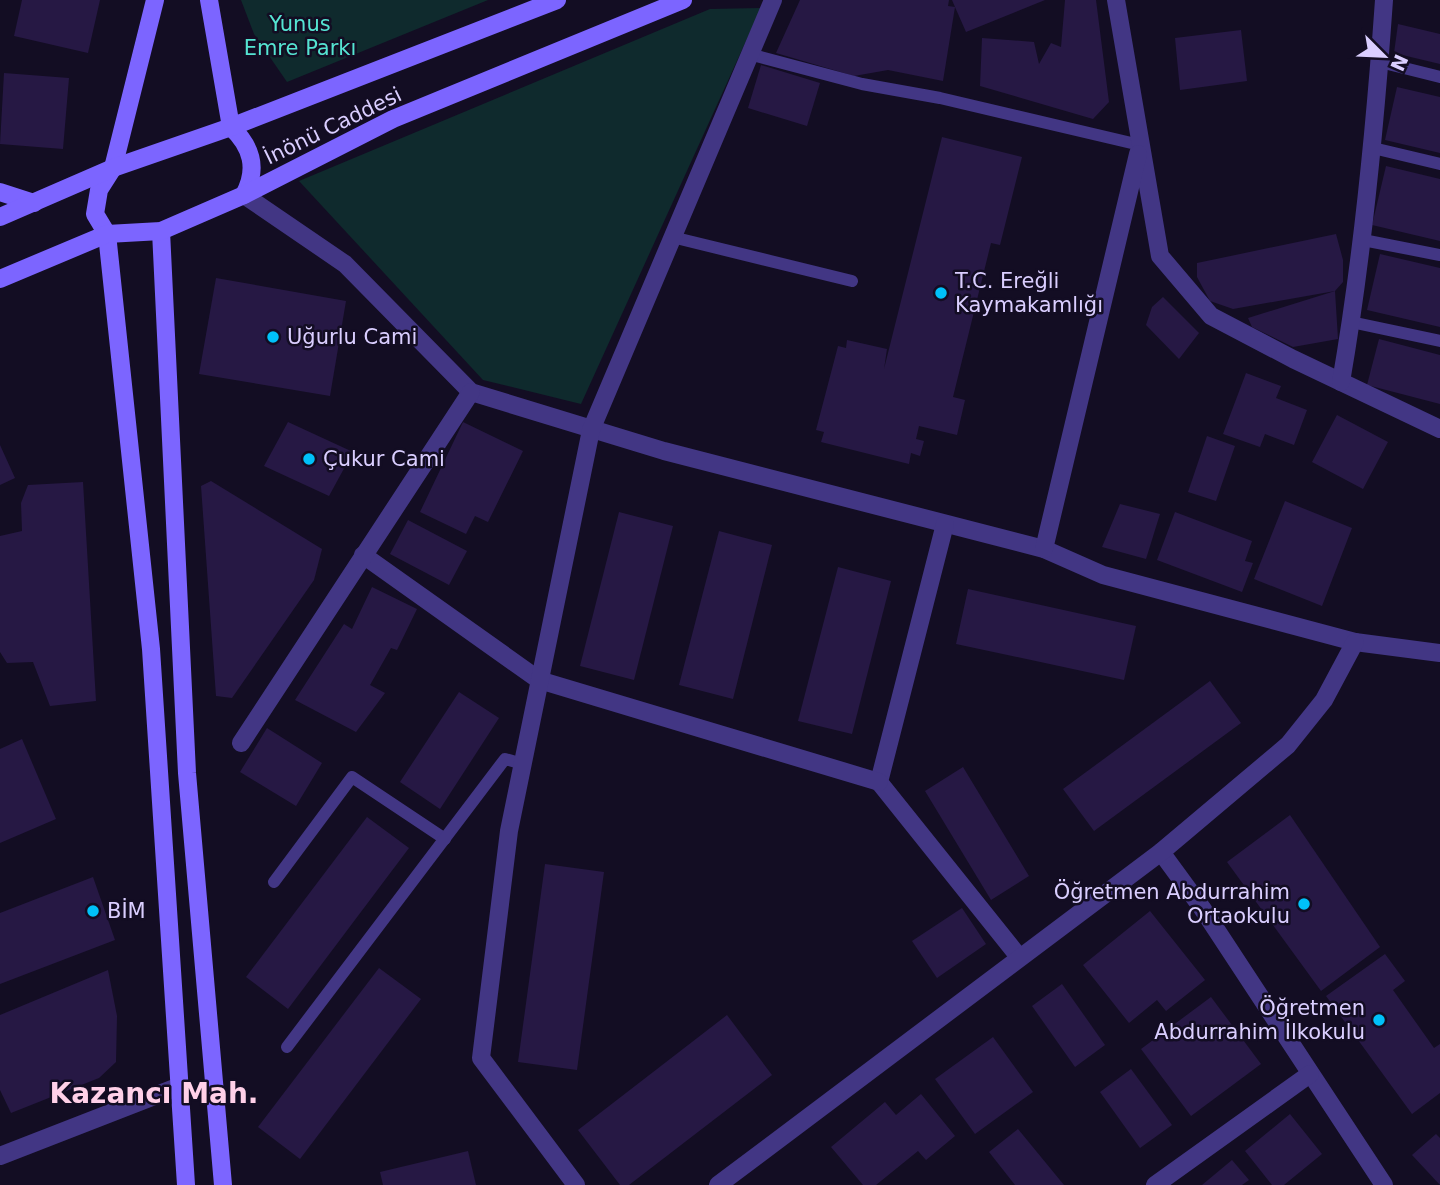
<svg xmlns="http://www.w3.org/2000/svg" width="1440" height="1185" viewBox="0 0 1440 1185" font-family="'DejaVu Sans',sans-serif">
<rect width="100%" height="100%" fill="#130d23"/>
<g fill="#0f2a2d">
<path d="M241,0H488L287,82L254,34Z"/>
<path d="M761,8L581,404L483,380L299,181L710,9Z"/>
</g>
<g fill="#261844">
<path d="M22,0H100L88,53L14,36Z"/>
<path d="M800,0H949L948,6L955,7L952,0H1045L966,32L955,7L943,81L888,70L854,76L776,53Z"/>
<path d="M1065,0H1096L1109,102L1093,119L980,86L982,38L1034,42L1039,64L1051,43L1061,47Z"/>
<path d="M1398,24L1440,34V64L1394,53Z"/>
<path d="M1241,30L1247,81L1180,90L1175,38Z"/>
<path d="M761,65L820,83L807,126L748,108Z"/>
<path d="M4,73L69,78L63,149L0,144Z"/>
<path d="M1397,87L1440,97V153L1385,140Z"/>
<path d="M942,137L1022,157L1000,245L991,243L953,397L965,400L957,435L919,426L916,439L924,441L920,456L911,453L909,464L821,442L824,432L816,430L838,346L846,348L847,340L887,349L884,369Z"/>
<path d="M1386,166L1440,179V241L1372,225Z"/>
<path d="M1336,234L1343,260V282L1335,291L1338,339L1293,347L1252,327L1248,318L1335,291L1233,309L1210,301L1197,277V263Z"/>
<path d="M1380,254L1440,268V327L1367,310Z"/>
<path d="M216,278L346,301L330,396L199,374Z"/>
<path d="M1163,297L1199,333L1179,359L1146,325L1152,307Z"/>
<path d="M1379,339L1440,355V404L1367,385Z"/>
<path d="M1246,373L1281,386L1276,398L1307,410L1294,445L1265,434L1260,447L1223,434Z"/>
<path d="M1337,415L1388,442L1363,489L1312,462Z"/>
<path d="M288,422L353,452L329,496L264,466Z"/>
<path d="M463,422L523,451L488,522L475,516L466,534L420,512Z"/>
<path d="M1207,436L1235,446L1216,501L1188,492Z"/>
<path d="M0,445L15,478L0,485Z"/>
<path d="M211,481L322,549L314,580L232,698L216,696L201,486Z"/>
<path d="M83,482L96,701L50,706L33,662L7,663L0,652V536L22,531L21,503L28,485Z"/>
<path d="M1285,501L1352,528L1322,606L1254,579Z"/>
<path d="M1120,504L1160,514L1146,559L1102,547Z"/>
<path d="M619,512L673,526L634,680L580,666Z"/>
<path d="M1175,512L1252,541L1245,561L1253,563L1242,592L1157,560Z"/>
<path d="M408,520L467,551L449,585L390,554Z"/>
<path d="M719,531L772,545L733,699L679,685Z"/>
<path d="M838,567L891,581L852,734L798,721Z"/>
<path d="M372,587L417,609L397,650L391,648L370,685L385,693L356,732L295,700L344,624L352,629Z"/>
<path d="M968,589L1136,626L1124,680L956,644Z"/>
<path d="M1210,681L1241,723L1094,831L1063,789Z"/>
<path d="M459,692L499,718L440,809L400,782Z"/>
<path d="M267,728L322,763L296,806L240,772Z"/>
<path d="M22,739L56,819L0,843V749Z"/>
<path d="M963,767L1029,876L991,900L925,791Z"/>
<path d="M1290,815L1380,947L1321,991L1227,862Z"/>
<path d="M367,817L409,848L288,1009L246,977Z"/>
<path d="M545,864L604,872L577,1070L518,1062Z"/>
<path d="M93,877L115,940L0,984V913Z"/>
<path d="M962,908L986,944L937,978L912,941Z"/>
<path d="M1150,911L1205,980L1166,1011L1157,1000L1129,1023L1083,965Z"/>
<path d="M1385,954L1405,981L1393,990L1434,1048L1440,1044V1093L1412,1114L1326,996Z"/>
<path d="M379,968L421,999L300,1159L258,1127Z"/>
<path d="M108,970L117,1016L116,1062L99,1078L11,1113L0,1090V1015Z"/>
<path d="M1062,984L1105,1045L1075,1067L1032,1006Z"/>
<path d="M1211,997L1261,1064L1191,1116L1141,1049Z"/>
<path d="M727,1015L772,1075L629,1185H620L578,1130Z"/>
<path d="M993,1037L1033,1092L975,1134L935,1079Z"/>
<path d="M1131,1069L1172,1125L1140,1148L1100,1092Z"/>
<path d="M921,1094L955,1136L926,1160L918,1151L876,1185H863L831,1147L885,1102L896,1115Z"/>
<path d="M1290,1114L1322,1154L1284,1185H1272L1245,1151Z"/>
<path d="M1018,1129L1064,1185H1015L989,1152Z"/>
<path d="M1436,1134L1440,1138V1185L1412,1155Z"/>
<path d="M468,1151L476,1185H383L380,1172Z"/>
<path d="M1232,1160L1249,1180L1242,1185H1202Z"/>
</g>
<g fill="none" stroke-linecap="round" stroke-linejoin="round">
<g stroke="#423684" stroke-width="12">
<path d="M749,54L862,84L940,98L1140,145"/>
<path d="M1380,62L1440,77"/>
<path d="M1373,148L1440,164"/>
<path d="M672,237L852,281"/>
<path d="M1363,240L1440,255"/>
<path d="M1351,322L1440,341"/>
<path d="M274,882L352,777L445,839"/>
<path d="M287,1047L505,759L523,764"/>
</g>
<g stroke="#423684" stroke-width="18">
<path d="M1116,0L1160,256L1211,316L1293,359L1440,429"/>
<path d="M244,195L345,264L471,392L664,451L1044,549L1103,575L1355,642L1440,653"/>
<path d="M1341,382C1363,255 1375,128 1384,0"/>
<path d="M945,524L879,782L1019,957"/>
<path d="M1044,549L1138,154"/>
<path d="M363,555L539,680L879,782"/>
<path d="M241,743L471,392"/>
<path d="M1161,852L1202,908L1384,1185"/>
<path d="M0,1156L180,1086"/>
<path d="M576,1185L481,1058L509,831L591,430L773,0"/>
<path d="M718,1185L1161,852L1288,745L1324,700L1355,642"/>
<path d="M1155,1185L1310,1074"/>
</g>
<g stroke="#7c65ff" stroke-width="18">
<path d="M155,0L113,168L99,190L95,214L107,234L151,649L186,1185"/>
<path d="M209,0L231,127C252,147 258,169 244,195"/>
<path d="M0,192L34,203"/>
<path d="M0,217L113,168L231,127L557,0"/>
<path d="M161,231L187,773L223,1185"/>
<path d="M0,279L107,234L161,231L244,195L393,119L683,0"/>
</g>
</g>
<g fill="#00c1f9" stroke="#130d23" stroke-width="2.5">
<circle cx="941" cy="293" r="7"/>
<circle cx="273" cy="337" r="7"/>
<circle cx="309" cy="459" r="7"/>
<circle cx="1304" cy="904" r="7"/>
<circle cx="93" cy="911" r="7"/>
<circle cx="1379" cy="1020" r="7"/>
</g>
<g text-anchor="middle" stroke-width="5" stroke-linejoin="round" paint-order="stroke">
<g font-size="21" fill="#55e4d2" stroke="#130d23">
<text x="300" y="31">Yunus<tspan x="300" dy="24">Emre Parkı</tspan></text>
</g>
<g font-size="21" fill="#daceff" stroke="#130d23">
<text transform="translate(333 126) rotate(-26)" y="7">İnönü Caddesi</text>
</g>
<g font-size="21" fill="#daceff" stroke="#130d23" text-anchor="start">
<text x="955" y="288">T.C. Ereğli<tspan x="955" dy="24">Kaymakamlığı</tspan></text>
<text x="287" y="344">Uğurlu Cami</text>
<text x="323" y="466">Çukur Cami</text>
<text x="1290" y="899" text-anchor="end">Öğretmen Abdurrahim<tspan x="1290" dy="24">Ortaokulu</tspan></text>
<text x="107" y="918">BİM</text>
<text x="1365" y="1015" text-anchor="end">Öğretmen<tspan x="1365" dy="24">Abdurrahim İlkokulu</tspan></text>
</g>
<g font-size="28" font-weight="bold" fill="#ffd0e8" stroke="#130d23">
<text x="154" y="1103">Kazancı Mah.</text>
</g>
</g>
<g transform="translate(1384 56) rotate(114)" stroke="#130d23" stroke-width="5" paint-order="stroke">
<path d="M0-5L12 26L0 18L-12 26Z" fill="#daceff"/>
<text y="-10" font-size="19" font-weight="bold" text-anchor="middle" fill="#daceff">N</text>
</g>
</svg>
